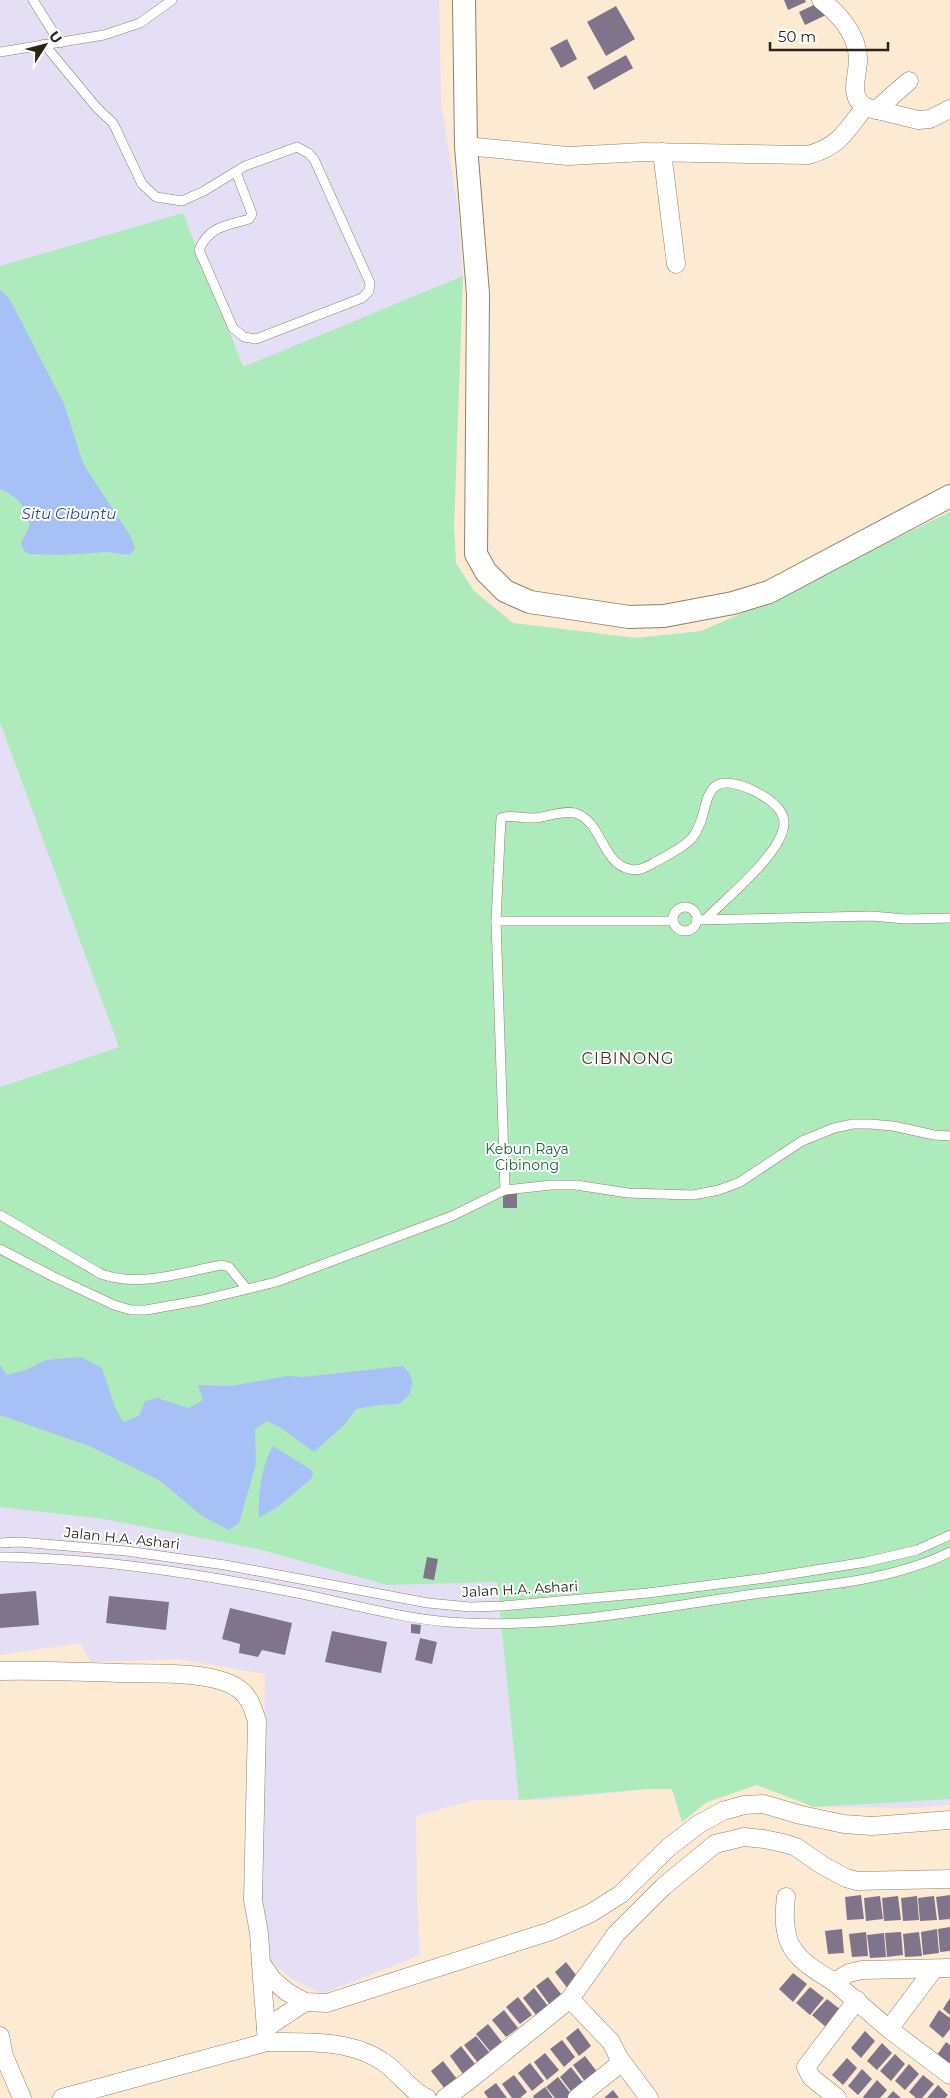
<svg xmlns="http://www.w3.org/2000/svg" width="950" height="2098" viewBox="0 0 950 2098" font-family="Montserrat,sans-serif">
<rect width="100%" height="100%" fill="#fcead2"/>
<path fill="#e5dff5" d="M0,0H439L441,102L458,209L463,276L454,527L456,563L474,591L513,623L636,638L701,631L752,609L950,512V1805L918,1808L814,1807L757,1785L707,1802L682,1822L672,1789H647L546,1800H473L416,1816L417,1903L420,1955L322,1994L290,1978L267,1958L261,1930L265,1674L179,1659L90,1662L81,1643L0,1655Z"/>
<path fill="#adebbc" d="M183,213L243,367L463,276L454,527L456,563L474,591L513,623L636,638L701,631L752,609L950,512V1799L814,1807L757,1785L707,1802L682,1822L672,1789H647L519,1800L497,1582L387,1585L258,1549L104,1519L0,1507V1087L119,1047L0,722V266Z"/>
<g fill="#a7c1f6">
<path d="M0,290L9,298L64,404L82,460L87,470L130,535L135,548L130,555L107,552L61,555L30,554L25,552L21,544C23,537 29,532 29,525C30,508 14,494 0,489Z"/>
<path d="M81,1357L102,1368L115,1407L123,1422L139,1416L145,1401L157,1398L189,1408L203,1400L198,1385L231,1386L287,1376L303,1377L403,1366L409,1373L413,1383L409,1395L399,1404L379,1405L356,1409L345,1424L314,1452L281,1428L267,1421L255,1429L256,1464L239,1523L229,1530L202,1516L159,1480L89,1446L0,1415V1365L7,1375L26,1370L46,1360Z"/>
<path d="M273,1446L313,1471L312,1478L280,1505L259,1518C258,1495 261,1466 273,1446Z"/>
</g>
<g fill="#80748b">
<path d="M784,0H805L806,2L788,10Z"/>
<path d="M820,2L826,15L805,25L799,12Z"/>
<path d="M616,6L635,39L606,56L587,22Z"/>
<path d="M567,39L577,59L561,68L550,48Z"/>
<path d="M626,55L633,68L594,90L587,77Z"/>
<rect x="503" y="1193" width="14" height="15"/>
<path d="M427,1557L438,1559L434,1580L423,1578Z"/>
<path d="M36,1591L39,1625L0,1628V1594Z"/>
<path d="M109,1596L169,1602L166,1630L106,1623Z"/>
<path d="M230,1608L292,1623L285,1655L262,1650L258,1657L239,1653L240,1644L222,1639Z"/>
<path d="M411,1624L421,1625L420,1634L411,1633Z"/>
<path d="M332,1631L387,1642L381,1673L325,1662Z"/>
<path d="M420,1638L437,1642L432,1664L415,1660Z"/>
<path d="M861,1895L864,1919L847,1920L845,1897Z"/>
<path d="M950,1895V1919L939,1920L936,1897Z"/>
<path d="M880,1896L883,1919L866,1921L864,1898Z"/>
<path d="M898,1896L901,1920L884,1921L882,1898Z"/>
<path d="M917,1896L919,1920L903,1921L901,1898Z"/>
<path d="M934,1896L937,1920L920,1921L918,1898Z"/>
<path d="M950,1927V1951L940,1952L938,1929Z"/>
<path d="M842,1929L844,1953L828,1954L825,1931Z"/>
<path d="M937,1929L939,1953L923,1955L921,1932Z"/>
<path d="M866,1932L868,1956L852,1957L849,1934Z"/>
<path d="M901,1932L903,1955L887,1957L885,1933Z"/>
<path d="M919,1932L922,1956L905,1957L903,1934Z"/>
<path d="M884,1933L886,1957L870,1958L867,1935Z"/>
<path d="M566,1962L580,1980L568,1989L555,1972Z"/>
<path d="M793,1973L807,1984L793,2002L779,1989Z"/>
<path d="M548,1977L561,1994L549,2004L536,1986Z"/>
<path d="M810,1987L824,1998L810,2015L796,2003Z"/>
<path d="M534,1988L548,2006L536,2015L523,1998Z"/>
<path d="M518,1997L532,2015L520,2024L506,2007Z"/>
<path d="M950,1998V2015L943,2009Z"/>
<path d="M827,1999L841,2010L827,2028L812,2015Z"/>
<path d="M504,2010L518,2028L506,2037L492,2020Z"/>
<path d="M939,2010L950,2018V2029L943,2038L929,2026Z"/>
<path d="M488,2024L502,2042L490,2051L476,2034Z"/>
<path d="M578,2028L591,2046L579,2056L566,2038Z"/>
<path d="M865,2031L875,2041L861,2058L851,2048Z"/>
<path d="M476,2036L490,2053L478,2063L464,2045Z"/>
<path d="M562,2040L575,2057L564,2067L550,2049Z"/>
<path d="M946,2042L950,2045V2070L935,2058Z"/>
<path d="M882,2043L892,2053L877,2070L867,2061Z"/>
<path d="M461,2046L475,2064L463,2074L450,2056Z"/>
<path d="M545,2053L559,2070L547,2080L534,2062Z"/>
<path d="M895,2054L905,2064L891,2081L880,2071Z"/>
<path d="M585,2056L598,2073L586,2083L573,2065Z"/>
<path d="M847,2058L857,2068L843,2085L832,2075Z"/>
<path d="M443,2061L457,2079L445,2089L431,2071Z"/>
<path d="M530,2063L544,2081L532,2091L518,2073Z"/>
<path d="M909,2064L919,2074L905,2090L895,2081Z"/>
<path d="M571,2067L585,2085L573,2094L560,2077Z"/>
<path d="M862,2069L872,2079L858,2095L848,2086Z"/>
<path d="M514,2075L527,2092L520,2098H512L502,2084Z"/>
<path d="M923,2075L934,2084L922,2098H916L909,2092Z"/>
<path d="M558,2077L572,2095L568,2098H555L546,2087Z"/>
<path d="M877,2080L887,2090L880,2098H864L863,2097Z"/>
<path d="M496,2083L507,2098H488L484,2092Z"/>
<path d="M938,2085L948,2095L945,2098H927Z"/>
<path d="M545,2087L553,2098H534L533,2096Z"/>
<path d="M613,2090L619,2098H604Z"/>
<path d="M893,2091L901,2098H887Z"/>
</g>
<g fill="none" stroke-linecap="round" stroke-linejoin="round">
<g stroke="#90816a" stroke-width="10">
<g id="service">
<path d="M33,0L60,43"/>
<path d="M44,44L97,108L113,123L142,184L156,197L182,201L204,191L245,166L297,147L308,153L314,159L370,283L369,291L362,298L256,339L244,337L233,328L199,250C209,226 226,226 249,219L252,214L236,172"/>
<path d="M0,52L104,35L140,23L172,0"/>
<circle cx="685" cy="919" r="12"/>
<path d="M697,920L872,916L905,919L950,918"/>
<path d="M496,921L501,818C510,814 524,819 534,818C547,817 562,810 575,813C602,821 602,863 629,869C640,872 648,866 657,861C668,855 683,848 692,838C713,813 696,766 750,789C763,795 783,806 784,822C785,851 727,897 707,918"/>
<path d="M505,1190L496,921H673"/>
<path d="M0,1215L101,1274C141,1288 182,1272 222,1265L229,1267L246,1288"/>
<path d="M0,1249L54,1277L114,1305L131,1310H146L202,1300L276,1282L452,1216L505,1190L551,1185H576L628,1193L693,1195L719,1190L740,1182L802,1141L834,1128L853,1124H870L893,1126L934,1135L950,1136"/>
<path d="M0,1543L20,1542L126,1551L225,1565L428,1603L470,1607L503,1606L648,1593L766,1578L866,1562L917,1550L950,1535"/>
<path d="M0,1557C100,1558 199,1574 297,1593C347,1603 399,1618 449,1622C549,1630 649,1609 747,1595C813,1586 890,1582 950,1552"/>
</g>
</g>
<g stroke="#90816a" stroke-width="19">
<g id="minor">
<path d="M821,0C839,14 856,33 858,57C859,75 847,95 865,107"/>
<path d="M876,110L909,81"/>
<path d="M466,146L568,156L644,152L808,155C839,147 846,131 865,107L918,120L930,119L950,109"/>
<path d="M662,152L676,264"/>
<path d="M0,1671C40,1670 79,1672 119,1673C150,1674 213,1670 239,1689C250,1697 253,1709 257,1721L253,1900L259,1933L261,1963L272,1979L287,1992L305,2002L327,2003L551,1931L591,1913L621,1894L669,1847L699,1824L723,1811L744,1805L763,1804L801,1815L844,1824L872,1826L950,1820"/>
<path d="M786,1897C780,1946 794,1958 834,1982"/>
<path d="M261,1965L267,2042"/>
<path d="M950,1968L862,1970L849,1973L834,1982L889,2029L950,2075"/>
<path d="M570,1999L611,2042L619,2058L617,2066L577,2098"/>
<path d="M266,2028L305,2002"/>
<path d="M889,2029L934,1969"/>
<path d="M0,2036L4,2056L22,2098"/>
<path d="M619,2058L649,2098"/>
<path d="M62,2098L267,2042C306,2042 353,2039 386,2064C399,2073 413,2093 427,2098"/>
<path d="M445,2098L467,2082L570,1999L616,1934L663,1887L715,1844L744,1837L764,1839L783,1843L796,1847L822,1865L846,1878L857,1881L950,1879"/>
<path d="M837,2098L811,2077L806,2067L857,2000"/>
</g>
</g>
<g stroke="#90816a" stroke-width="24">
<path id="tertiary" d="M464,0L466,146L478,294L476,554L486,572L505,591L530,602L629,617L664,616L733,603L769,592L950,496"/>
</g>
<use href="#service" stroke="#fff" stroke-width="9"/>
<use href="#minor" stroke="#fff" stroke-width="18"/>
<use href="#tertiary" stroke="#fff" stroke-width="22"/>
</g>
<g text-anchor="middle" stroke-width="4" stroke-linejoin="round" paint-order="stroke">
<g font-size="14" fill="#1a6536" stroke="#fff">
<text x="527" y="1154">Kebun Raya<tspan x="527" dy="16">Cibinong</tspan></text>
</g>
<g font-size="14" fill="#29231a" stroke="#fff">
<text transform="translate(122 1538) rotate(6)" y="5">Jalan H.A. Ashari</text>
<text transform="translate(520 1589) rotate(-3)" y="5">Jalan H.A. Ashari</text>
</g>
<g font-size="15" font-style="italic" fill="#2b4a96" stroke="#fff">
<text x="69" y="519">Situ Cibuntu</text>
</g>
<g font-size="16" letter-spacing="1" fill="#423521" stroke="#fff">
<text x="628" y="1064">CIBINONG</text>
</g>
</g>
<g transform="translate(45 45) rotate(54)" stroke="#ffffff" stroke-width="4" paint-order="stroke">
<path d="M0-4L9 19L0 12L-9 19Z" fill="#29231a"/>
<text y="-8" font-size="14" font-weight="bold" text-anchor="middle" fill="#29231a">U</text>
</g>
<path d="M770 42v8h118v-8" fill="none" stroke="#29231a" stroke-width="2.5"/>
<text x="778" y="42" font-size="15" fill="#29231a" stroke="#ffffff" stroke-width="4" paint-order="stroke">50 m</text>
</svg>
